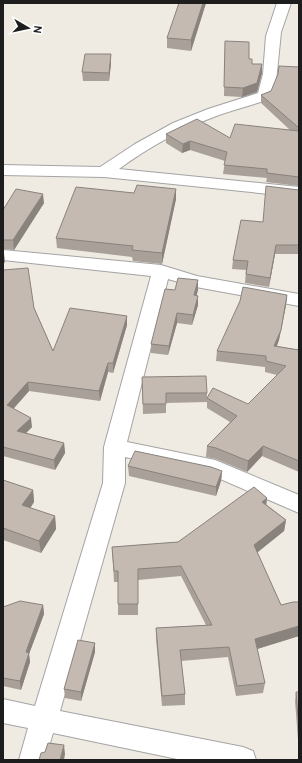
<svg xmlns="http://www.w3.org/2000/svg" width="302" height="763" viewBox="0 0 302 763" font-family="Overpass,sans-serif">
<rect width="100%" height="100%" fill="#efebe3"/>
<g fill="none" stroke-linecap="round" stroke-linejoin="round">
<g stroke="#a4a4a4" stroke-width="2">
<g id="minor">
<path d="M277,3H291L281,32L276,82L269,99C253,105 236,109 219,115C184,128 150,146 119,169L299,187V197L104,177L3,175V165L100,167L135,144L173,123L208,109L258,93L263,74L266,36Z"/>
<path d="M3,250L161,265L197,276L299,294V306L196,287L168,279L127,442L215,460L299,495V513L211,475L125,457V483L60,711L243,747L253,751L256,760H182L53,733L45,760H19L28,728L3,723V699L35,706L103,483L104,447L151,276L3,260Z"/>
</g>
</g>
<use href="#minor" fill="#fff" fill-rule="evenodd"/>
</g>
<g fill="#a9a099">
<path d="M206,3L191,51L167,48V38L171,27Z"/>
<path d="M225,41L249,59L252,64H262V73L257,92L242,97L224,96Z"/>
<path d="M111,54V63L109,81H83L82,72Z"/>
<path d="M299,67V186L266,182L267,178L223,174L225,161L190,150L182,153L166,143V134L230,138L290,130L261,103V95L271,91Z"/>
<path d="M176,189V199L162,264L133,261L132,257L57,248L56,238L134,193Z"/>
<path d="M299,190V254H275L269,287L245,283L246,270L232,269L233,260L263,222Z"/>
<path d="M44,203L14,250L3,249V210Z"/>
<path d="M3,270L34,308L53,351L127,325L113,373L108,372L100,401L29,391L13,409L32,427L26,433L64,443L65,453L55,470L3,456Z"/>
<path d="M198,280V290L196,295L198,305L192,325L177,323L168,355L151,353V344L175,290Z"/>
<path d="M287,295L286,305L279,340L277,346L299,350V472L262,456L247,472L216,459L206,457L207,446L230,422L207,408V398L248,404L277,375L265,372V367L216,361L217,351Z"/>
<path d="M142,377L207,393V402L166,403V413L143,414Z"/>
<path d="M128,466L222,471L221,481L216,496L129,476Z"/>
<path d="M3,480L33,490L34,502L30,508L55,516L56,529L41,553L3,540Z"/>
<path d="M267,505L286,520L284,531L257,552L281,605L299,602V636L257,649L265,683L263,693L236,696L228,657L181,661L185,694V705L162,706L156,639V628L206,625L181,576L138,580V615H118V582H114L112,547L178,542Z"/>
<path d="M43,605L44,614L29,654L30,662L21,690L3,686V607Z"/>
<path d="M95,643V652L81,701L65,698L64,689Z"/>
<path d="M296,692H299V740H298L295,701Z"/>
</g>
<g fill="#89827d">
<path d="M203,3H206L191,51V40Z"/>
<path d="M111,54V63L109,81V73Z"/>
<path d="M262,64V73L257,92L242,97L243,88Z"/>
<path d="M190,141V150L182,153L183,144Z"/>
<path d="M176,189V199L162,264V253Z"/>
<path d="M43,194L44,203L14,250L13,240Z"/>
<path d="M276,245L275,254L269,287L270,278Z"/>
<path d="M4,253L5,262L3,265V255Z"/>
<path d="M198,280V290L194,305V295Z"/>
<path d="M287,295L286,305L279,340L273,356L274,346Z"/>
<path d="M198,296V305L192,325L193,315Z"/>
<path d="M177,313V323L168,355L169,346Z"/>
<path d="M127,316V325L113,373V363Z"/>
<path d="M108,363V372L100,401L99,391Z"/>
<path d="M28,382L29,391L8,415L7,405Z"/>
<path d="M31,418L32,427L18,441L17,431Z"/>
<path d="M64,443L65,453L55,470L54,460Z"/>
<path d="M263,446L262,456L247,472L248,461Z"/>
<path d="M222,471L221,481L216,496V487Z"/>
<path d="M33,490L34,502L24,518L22,505Z"/>
<path d="M267,498L266,509L262,502Z"/>
<path d="M55,516L56,529L41,553L39,541Z"/>
<path d="M286,520L284,531L253,556L254,545Z"/>
<path d="M43,605L44,614L29,654L30,662L21,690L20,681L26,652Z"/>
<path d="M299,626V636L254,650L255,639Z"/>
<path d="M95,643V652L81,701V692Z"/>
<path d="M64,745L65,754L64,760H60Z"/>
</g>
<g fill="#c4bab2" stroke="#89827d">
<path d="M179,3H203L191,40L167,38Z"/>
<path d="M225,41L249,42V59H252V64H262L257,83L243,88L224,87Z"/>
<path d="M85,54H111L109,73L82,72Z"/>
<path d="M279,66L299,67V128L261,95L271,91L278,74Z"/>
<path d="M197,119L230,138L235,124L299,131V177L267,173V169L224,165L227,152L190,141L183,144L166,134Z"/>
<path d="M137,185L176,189L162,253L132,250L133,246L56,238L76,187L134,193Z"/>
<path d="M266,186L299,190V245H276L270,278L246,274L248,261L233,260L241,220L263,222Z"/>
<path d="M16,189L43,194L13,240H3V210Z"/>
<path d="M28,268L34,308L53,351L70,308L127,316L113,363H108L99,391L28,382L7,405L31,418L17,431L64,443L54,460L3,447V270Z"/>
<path d="M178,278L198,280L194,295L198,296L193,315L177,313L169,346L151,344L165,289L175,290Z"/>
<path d="M243,287L287,295L281,330L274,346L299,350V461L263,446L248,461L216,448L207,446L237,416L207,398L213,388L248,404L286,366L266,361V356L217,351L240,301Z"/>
<path d="M206,376L207,393H166V404H143L142,377Z"/>
<path d="M135,451L211,467L222,471L216,487L128,466Z"/>
<path d="M3,480L33,490L22,505L55,516L39,541L3,528Z"/>
<path d="M254,487L267,498L262,502L286,520L254,545L281,605L293,602H299V626L255,639L265,683L237,686L229,647L180,650L185,694L162,696L156,628L212,625L181,566L138,569V604H118V571H114L112,547L178,542Z"/>
<path d="M20,601L43,605L26,652L29,653L20,681L3,678V607Z"/>
<path d="M78,640L95,643L81,692L64,689Z"/>
<path d="M296,692H299V729Z"/>
<path d="M48,743L64,745L60,760H39L41,753L45,752Z"/>
</g>
<rect width="302" height="763" fill="none" stroke="#1d1d1d" stroke-width="8"/>
<g transform="translate(28 28) rotate(99)" stroke="#ffffff" stroke-width="3" paint-order="stroke">
<path d="M0-3L7 15L0 10L-7 15Z" fill="#1d1d1d"/>
<text y="-6" font-size="11" font-weight="bold" text-anchor="middle" fill="#1d1d1d">N</text>
</g>
</svg>
